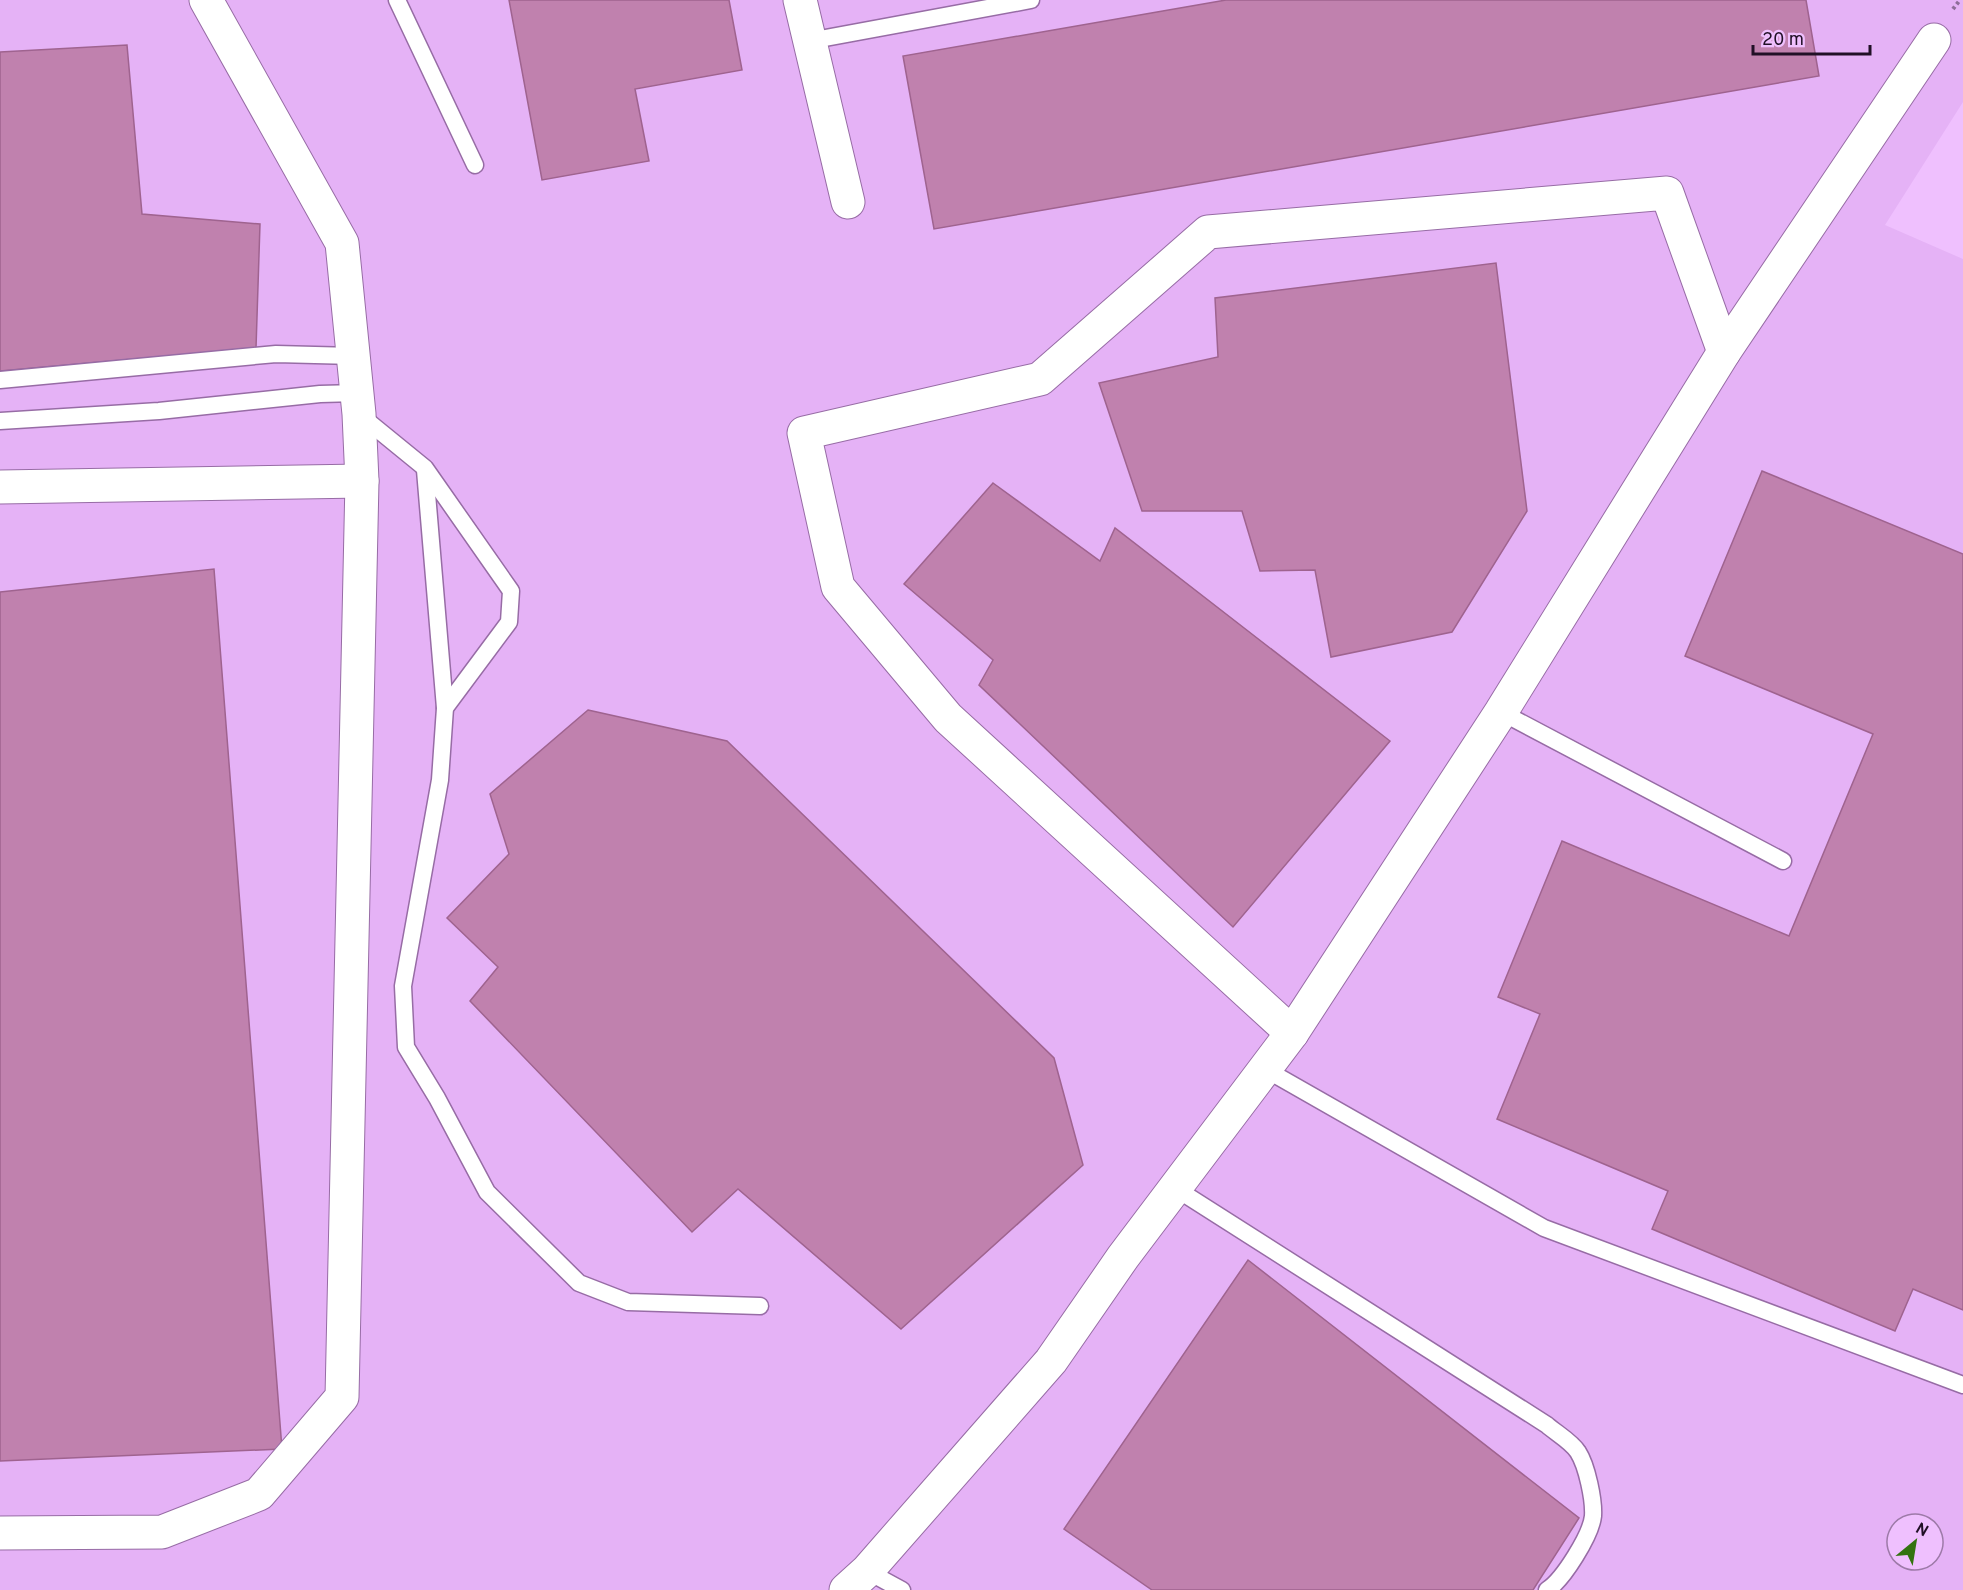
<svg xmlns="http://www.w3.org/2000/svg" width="1963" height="1590" viewBox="0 0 1963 1590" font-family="Overpass,sans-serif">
<rect width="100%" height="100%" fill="#efc0fe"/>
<path fill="#e5b2f6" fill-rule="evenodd" d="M0,0H1963V102L1885,225L1963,259V1590H0ZM1897,1524H1933V1560H1897Z"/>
<g fill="#c081ae" stroke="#9f638f" stroke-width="1.5">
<path d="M509,0H729L742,70L635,89L649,161L542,180Z"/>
<path d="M1226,0H1806L1819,76L934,229L903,56Z"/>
<path d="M127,45L142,214L260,224L256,348L0,371V52Z"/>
<path d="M1496,263L1527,511L1452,632L1331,657L1315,570L1260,571L1242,511H1142L1099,383L1218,357L1215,298Z"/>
<path d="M1762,471L1963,554V1310L1913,1289L1895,1331L1652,1229L1668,1191L1497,1119L1540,1014L1498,997L1562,841L1789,936L1873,734L1685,656Z"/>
<path d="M993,483L1100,561L1115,528L1390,741L1233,927L979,685L993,660L904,584Z"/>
<path d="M214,569L282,1449L0,1461V592Z"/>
<path d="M588,710L727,741L1054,1058L1083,1165L901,1329L738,1189L692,1232L470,1001L498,967L447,918L509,854L490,794Z"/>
<path d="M1248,1260L1579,1518L1533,1590H1152L1064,1529Z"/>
</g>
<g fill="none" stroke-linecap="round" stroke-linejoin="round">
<g stroke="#976ca5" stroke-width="19">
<g id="lane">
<path d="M397,0L475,165"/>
<path d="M809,41L1031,0"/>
<path d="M0,380L276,354L354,356"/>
<path d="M360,415L425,468L511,591L509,622L445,708L440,780L403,986L406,1047L437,1098L487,1192L579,1283L628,1302L760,1306"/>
<path d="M0,421L159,411L320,394L357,393"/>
<path d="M425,470L445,708"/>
<path d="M1501,712L1783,861"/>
<path d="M1265,1069L1544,1228L1963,1385"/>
<path d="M1175,1188L1547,1425C1556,1433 1572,1442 1578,1452C1587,1466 1594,1500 1593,1516C1591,1535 1563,1580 1547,1590"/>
<path d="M867,1571L902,1590"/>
</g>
</g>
<g stroke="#976ca5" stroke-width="35">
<g id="street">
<path d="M800,0L848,202"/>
<path d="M0,487L362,481"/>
<path d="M1292,1033L948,718L838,587L804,433L1040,379L1208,232L1667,193L1724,352"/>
<path d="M0,1533L162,1532L259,1494L342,1397L362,481L359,414L342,243L206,0"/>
<path d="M846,1590L867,1571L1051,1361L1123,1257L1292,1033L1501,712L1724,352L1934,40"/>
</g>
</g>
<path stroke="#8e6d99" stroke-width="4" stroke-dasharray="3 3" stroke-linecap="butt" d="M1953,9L1960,0"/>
<use href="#lane" stroke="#fff" stroke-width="16"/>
<use href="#street" stroke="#fff" stroke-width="33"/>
</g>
<g transform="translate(1915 1542) rotate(30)"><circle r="28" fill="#efc0fe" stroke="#9d7aa8" stroke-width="1.5"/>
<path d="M0-4.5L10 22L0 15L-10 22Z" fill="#33730f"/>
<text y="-9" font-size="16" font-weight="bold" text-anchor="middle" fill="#211026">N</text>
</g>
<path d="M1753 45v9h117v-9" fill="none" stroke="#211026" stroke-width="3"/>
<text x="1762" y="45" font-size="18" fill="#211026" stroke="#efc0fe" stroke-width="4.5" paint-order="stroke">20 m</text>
</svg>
